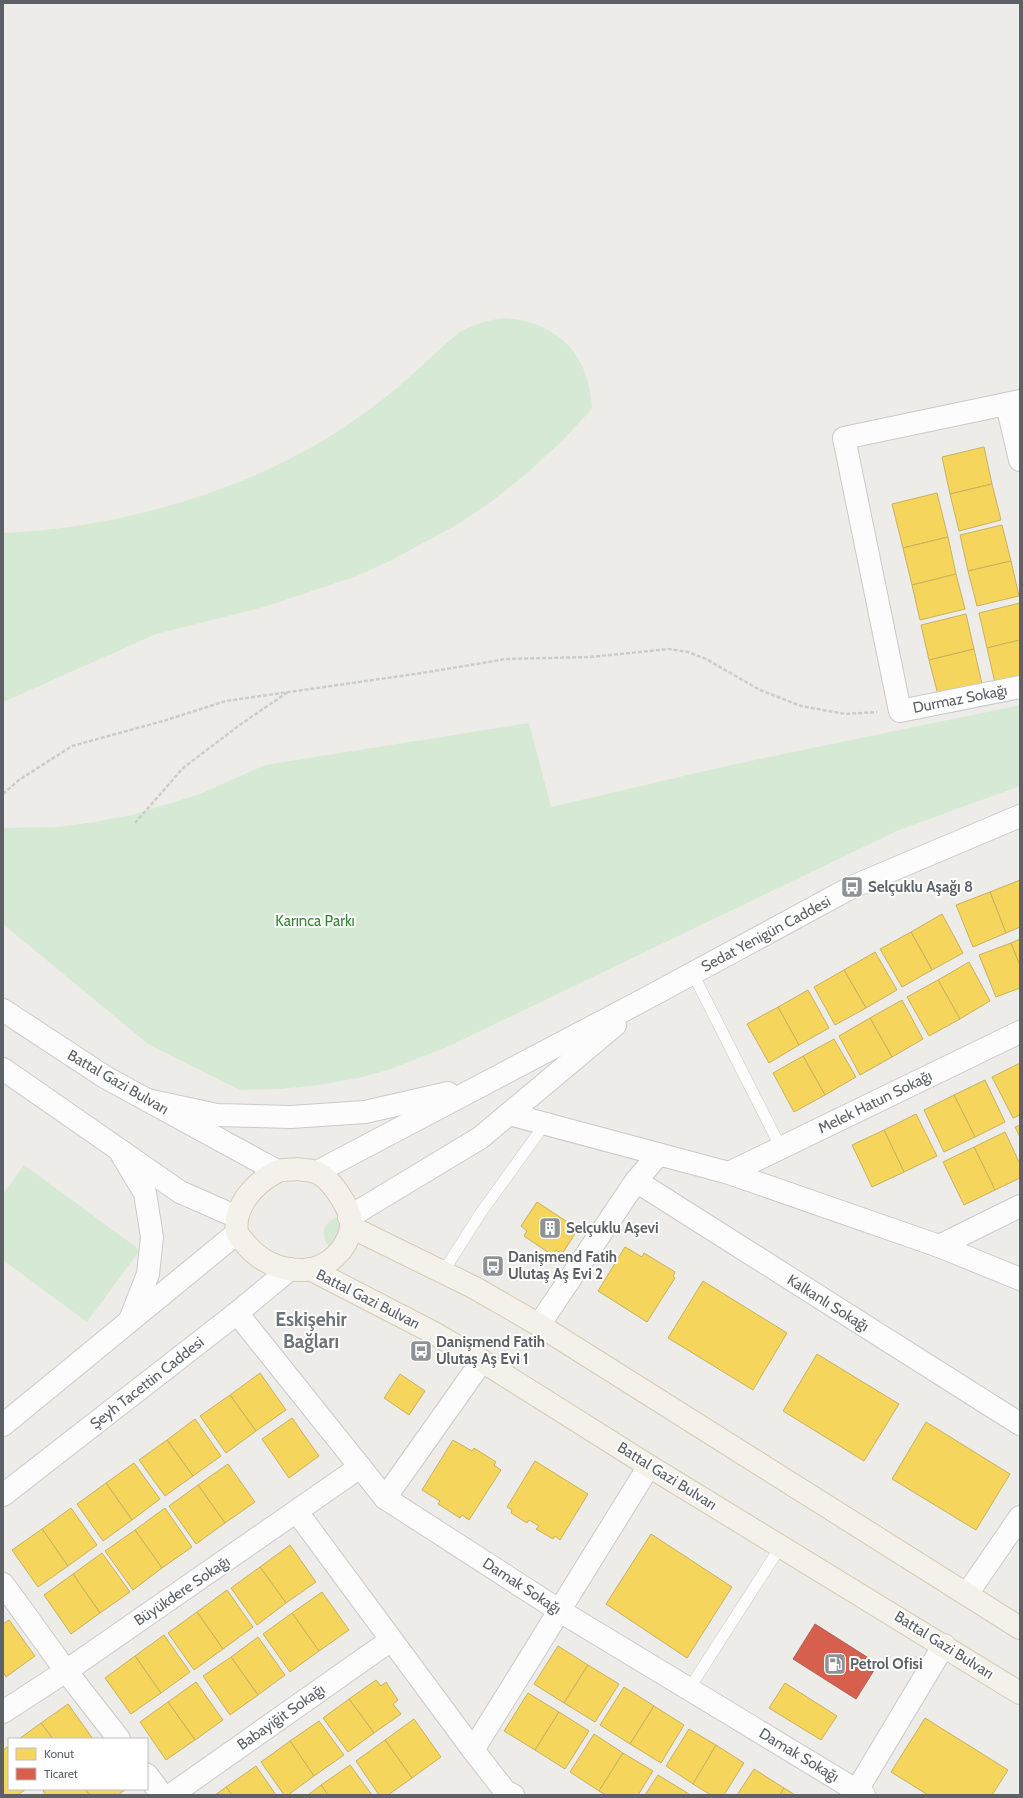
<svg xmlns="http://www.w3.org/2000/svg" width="1023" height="1798" viewBox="0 0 1023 1798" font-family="Cabin,sans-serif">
<rect width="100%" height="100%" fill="#edece8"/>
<g fill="#d6e9d4">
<path d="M504,318C558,322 590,355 592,409L561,442L527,473L491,502L458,524L390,561L354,577L264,607L156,634L3,702V533C119,528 246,492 343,428C368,411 393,393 415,372C430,359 444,344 460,332C474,324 488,320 504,318Z"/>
<path d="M1020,705V786L899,830L447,1047L388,1070L358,1078L319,1085L280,1089L240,1090L148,1044L3,924V828L57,827L95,822L132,815L200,794L265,765L529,723L551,807L731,765Z"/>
<path d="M24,1165L140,1250L87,1322L3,1260V1194Z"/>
<path d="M338,1217L343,1218L351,1223L330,1247C319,1236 323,1221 338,1217Z"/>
</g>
<g fill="#f6d55c" stroke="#c8b25f">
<path d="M984,447L992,484L950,494L942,457Z"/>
<path d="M992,484L1001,520L959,531L950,494Z"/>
<path d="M937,493L948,537L903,548L892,504Z"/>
<path d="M1002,525L1011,561L968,571L960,535Z"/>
<path d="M948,537L956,574L912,585L903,548Z"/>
<path d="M1011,561L1019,596L977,606L968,571Z"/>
<path d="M956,574L965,609L920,620L912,585Z"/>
<path d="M1020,603V640L987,648L979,613Z"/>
<path d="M966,614L974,649L929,660L921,625Z"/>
<path d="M1020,640V677L995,683L987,648Z"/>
<path d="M974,649L982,684L938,695L929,660Z"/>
<path d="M1020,880V927L1006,933L990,892Z"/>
<path d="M990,892L1006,933L973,947L956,905Z"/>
<path d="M942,914L963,953L932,970L911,932Z"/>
<path d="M911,932L932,970L902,987L880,949Z"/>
<path d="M1020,939V966L1011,943Z"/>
<path d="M1011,943L1020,966V988L996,997L979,955Z"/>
<path d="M875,952L897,990L866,1008L844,970Z"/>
<path d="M969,962L990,1001L960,1019L938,980Z"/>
<path d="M844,970L866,1008L835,1025L814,987Z"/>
<path d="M938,980L960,1019L929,1036L907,997Z"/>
<path d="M808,990L829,1028L799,1045L778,1007Z"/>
<path d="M902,1000L923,1039L892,1057L870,1018Z"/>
<path d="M778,1007L799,1045L769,1063L747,1024Z"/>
<path d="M870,1018L892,1057L860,1075L839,1036Z"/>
<path d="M834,1039L856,1077L825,1095L803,1056Z"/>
<path d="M803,1056L825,1095L794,1112L773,1073Z"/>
<path d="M1020,1063V1115L1013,1118L992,1077Z"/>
<path d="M985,1080L1005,1122L975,1137L954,1095Z"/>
<path d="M954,1095L975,1137L944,1152L924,1110Z"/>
<path d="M916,1114L937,1156L904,1172L884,1130Z"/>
<path d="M1020,1125V1137L1015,1127Z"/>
<path d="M884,1130L904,1172L872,1187L852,1145Z"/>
<path d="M1005,1132L1020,1164V1178L995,1190L974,1147Z"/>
<path d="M974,1147L995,1190L964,1205L943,1162Z"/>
<path d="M537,1202L578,1229L562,1254L556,1250L552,1255L524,1236L527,1231L521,1226Z"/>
<path d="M625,1247L642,1257L644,1253L675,1272L673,1276L675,1278L647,1322L598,1291Z"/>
<path d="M703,1281L787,1333L753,1390L668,1338Z"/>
<path d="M817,1354L899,1404L864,1461L783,1411Z"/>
<path d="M260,1373L286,1410L256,1431L230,1395Z"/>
<path d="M400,1374L425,1391L409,1415L384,1398Z"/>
<path d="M230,1395L256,1431L226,1453L200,1416Z"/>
<path d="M292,1418L319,1456L289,1478L262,1439Z"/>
<path d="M195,1419L221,1456L193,1476L167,1440Z"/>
<path d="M926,1422L1010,1474L976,1530L892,1479Z"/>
<path d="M167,1440L193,1476L165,1496L139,1460Z"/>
<path d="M453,1440L472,1451L474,1448L496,1462L494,1465L501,1470L469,1520L462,1515L460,1518L438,1504L440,1501L422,1490Z"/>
<path d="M535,1461L588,1494L560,1540L555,1536L553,1539L536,1529L539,1526L529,1520L527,1523L511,1513L512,1510L507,1507Z"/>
<path d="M134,1463L160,1499L132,1520L106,1483Z"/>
<path d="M228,1464L255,1502L225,1523L198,1485Z"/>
<path d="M106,1483L132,1520L103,1541L77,1504Z"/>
<path d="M198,1485L225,1523L196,1544L169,1506Z"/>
<path d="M71,1508L97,1545L68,1566L42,1529Z"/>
<path d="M165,1508L192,1547L162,1568L135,1530Z"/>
<path d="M42,1529L68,1566L38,1587L12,1550Z"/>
<path d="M135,1530L162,1568L133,1590L105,1551Z"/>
<path d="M651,1534L732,1587L687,1658L606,1604Z"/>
<path d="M290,1545L316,1582L286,1603L260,1567Z"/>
<path d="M102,1553L130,1592L100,1613L73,1574Z"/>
<path d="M260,1567L286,1603L257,1625L231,1588Z"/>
<path d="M73,1574L100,1613L71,1634L44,1595Z"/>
<path d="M227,1590L253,1627L223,1649L197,1612Z"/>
<path d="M322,1592L349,1630L319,1651L292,1613Z"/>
<path d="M197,1612L223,1649L194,1670L168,1633Z"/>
<path d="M292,1613L319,1651L290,1672L263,1634Z"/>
<path d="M9,1620L35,1656L6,1677L3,1672V1624Z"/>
<path d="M164,1635L190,1672L161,1693L135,1656Z"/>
<path d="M258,1637L285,1675L258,1695L231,1657Z"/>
<path d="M558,1646L588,1665L564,1703L534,1684Z"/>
<path d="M135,1656L161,1693L131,1714L105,1678Z"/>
<path d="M231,1657L258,1695L230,1715L203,1676Z"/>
<path d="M588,1665L619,1684L595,1722L564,1703Z"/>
<path d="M376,1680L381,1686L386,1682L398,1700L393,1704L401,1714L374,1733L349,1699Z"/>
<path d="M196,1682L223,1720L195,1740L168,1702Z"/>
<path d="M785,1683L837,1716L821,1740L769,1708Z"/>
<path d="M624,1687L654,1706L630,1744L600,1725Z"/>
<path d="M528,1693L559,1712L535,1750L504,1731Z"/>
<path d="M349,1699L374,1733L348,1752L323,1718Z"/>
<path d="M168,1702L195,1740L166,1760L140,1722Z"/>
<path d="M68,1704L93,1739H53L41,1723Z"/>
<path d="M654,1706L684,1725L661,1763L630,1744Z"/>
<path d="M559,1712L589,1731L565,1769L535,1750Z"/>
<path d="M925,1718L1008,1770L992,1795H928L891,1772Z"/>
<path d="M414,1719L441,1757L412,1778L385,1740Z"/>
<path d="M319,1721L344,1755L314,1776L290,1741Z"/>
<path d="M41,1723L53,1739H19Z"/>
<path d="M689,1729L716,1745L693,1784L666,1766Z"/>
<path d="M594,1734L623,1753L599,1791L570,1772Z"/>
<path d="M385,1740L412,1778L388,1795H379L356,1761Z"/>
<path d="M290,1741L314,1776L288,1795H284L261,1762Z"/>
<path d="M716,1745L744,1763L724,1795H711L693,1784Z"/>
<path d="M7,1747L9,1750V1789H26L18,1795H3V1750Z"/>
<path d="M623,1753L653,1771L638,1795H606L599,1791Z"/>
<path d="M350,1765L372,1795H328L321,1785Z"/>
<path d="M256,1766L276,1795H232L226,1787Z"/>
<path d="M754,1769L784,1788L780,1795H737Z"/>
<path d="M658,1775L689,1794V1795H645Z"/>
<path d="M321,1785L328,1795H308Z"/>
<path d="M226,1787L232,1795H215Z"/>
<path d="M784,1788L795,1795H780Z"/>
<path d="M46,1789H85L90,1795H46L43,1791Z"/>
<path d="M85,1789H126L118,1795H90Z"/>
</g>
<path fill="#d6604d" stroke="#b26054" d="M815,1624L878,1664L856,1699L793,1659Z"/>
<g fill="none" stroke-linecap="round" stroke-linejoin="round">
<g stroke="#c9caca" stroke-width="12">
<g id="service">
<path d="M693,974L781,1148"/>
<path d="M443,1272L482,1211L545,1124"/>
<path d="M689,1689L781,1546"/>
</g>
</g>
<g stroke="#c9caca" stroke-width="24">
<g id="minor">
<path d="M1020,401L844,438L900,711L1020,687"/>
<path d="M1007,404L1020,460"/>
<path d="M509,1114L729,1173L939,1246L1020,1279"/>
<path d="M729,1173L1020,1032"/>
<path d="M636,1181L1020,1424"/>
<path d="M939,1246L1020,1206"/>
<path d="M237,1313L385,1498L560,1611L864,1795"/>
<path d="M539,1325L636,1181L658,1155"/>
<path d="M385,1498L482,1361"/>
<path d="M297,1512L473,1750"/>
<path d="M3,1584L66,1671L119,1739"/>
<path d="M967,1594L1020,1517"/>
<path d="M3,1712L66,1671L360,1467"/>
<path d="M147,1775L162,1795"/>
<path d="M171,1795L391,1640"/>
<path d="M513,1795L505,1791L473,1750L649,1466"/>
<path d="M854,1795L944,1645"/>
</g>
</g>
<g stroke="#c9caca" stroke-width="24">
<g id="tertiary">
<path d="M3,1010L105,1077L277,1171"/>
<path d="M3,1069L180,1192L237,1217"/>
<path d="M147,1100L217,1115L291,1117L365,1112L448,1093"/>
<path d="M122,1155L145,1193L152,1237L148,1274L130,1320"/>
<path d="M317,1172L647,998L852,887L1020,816"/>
<path d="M349,1217L480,1138L615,1025"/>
<path d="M3,1425L237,1233"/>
<path d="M3,1495L237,1313L290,1269"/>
</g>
</g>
<g stroke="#d5cbb6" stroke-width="24">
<g id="primary">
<path d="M297,1169C303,1170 312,1170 318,1173C332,1180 354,1212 351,1228C347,1250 327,1269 304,1270C280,1271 259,1261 244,1242C241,1239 238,1235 237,1232C233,1206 255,1183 276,1172C281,1169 291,1170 297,1169Z"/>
<path d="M351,1227L475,1288L539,1325L1020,1628"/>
<path d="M310,1269L432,1332L482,1361L649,1466L1020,1693"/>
</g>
</g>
<g stroke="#c9cecb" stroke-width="2.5" stroke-dasharray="4 2" stroke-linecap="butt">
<path d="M3,794L19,780L72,746L163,721L226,701L422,673L506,659L590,657L669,649L688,652L706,659L760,690L801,706L845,714L877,712"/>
<path d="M135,823L183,768L241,724L288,692"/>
</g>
<use href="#service" stroke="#fcfcfc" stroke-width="11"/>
<use href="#minor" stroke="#fcfcfc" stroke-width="22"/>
<use href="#tertiary" stroke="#fcfcfc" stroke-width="22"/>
<use href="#primary" stroke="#f3f1e9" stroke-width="22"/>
</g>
<defs>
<g id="bus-square" transform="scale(1.15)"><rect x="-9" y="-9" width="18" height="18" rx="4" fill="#8f9294" stroke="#fff"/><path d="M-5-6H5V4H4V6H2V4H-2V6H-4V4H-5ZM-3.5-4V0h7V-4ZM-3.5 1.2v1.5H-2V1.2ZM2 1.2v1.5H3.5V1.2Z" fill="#fff"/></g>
<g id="building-square" transform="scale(1.15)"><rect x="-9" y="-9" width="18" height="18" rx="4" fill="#8f9294" stroke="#fff"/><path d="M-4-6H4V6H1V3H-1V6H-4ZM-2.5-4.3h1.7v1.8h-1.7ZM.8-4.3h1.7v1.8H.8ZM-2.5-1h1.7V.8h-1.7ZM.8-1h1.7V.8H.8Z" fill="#fff"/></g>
<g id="fuel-square" transform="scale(1.15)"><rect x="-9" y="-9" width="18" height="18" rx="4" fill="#8f9294" stroke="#fff"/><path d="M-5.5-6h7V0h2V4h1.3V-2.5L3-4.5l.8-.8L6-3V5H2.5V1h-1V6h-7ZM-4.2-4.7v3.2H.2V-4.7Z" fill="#fff"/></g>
</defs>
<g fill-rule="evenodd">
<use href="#bus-square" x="852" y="887"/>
<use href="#building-square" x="550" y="1228"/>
<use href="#bus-square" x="493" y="1266"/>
<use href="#bus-square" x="421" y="1351"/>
<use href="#fuel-square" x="835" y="1664"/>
</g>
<g text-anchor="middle" stroke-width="4" stroke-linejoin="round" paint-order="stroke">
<g font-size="15" fill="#5d6166" stroke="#fff">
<text transform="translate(960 699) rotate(-11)" y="5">Durmaz Sokağı</text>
<text transform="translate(766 934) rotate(-28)" y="5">Sedat Yenigün Caddesi</text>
<text transform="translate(118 1082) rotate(30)" y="5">Battal Gazi Bulvarı</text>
<text transform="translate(875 1102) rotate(-26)" y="5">Melek Hatun Sokağı</text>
<text transform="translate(368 1299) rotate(27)" y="5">Battal Gazi Bulvarı</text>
<text transform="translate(828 1303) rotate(32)" y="5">Kalkanlı Sokağı</text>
<text transform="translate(147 1383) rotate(-38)" y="5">Şeyh Tacettin Caddesi</text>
<text transform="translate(667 1476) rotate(32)" y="5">Battal Gazi Bulvarı</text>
<text transform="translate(522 1586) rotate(33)" y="5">Damak Sokağı</text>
<text transform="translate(182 1591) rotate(-34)" y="5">Büyükdere Sokağı</text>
<text transform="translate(944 1645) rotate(32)" y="5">Battal Gazi Bulvarı</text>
<text transform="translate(281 1717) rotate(-35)" y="5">Babayiğit Sokağı</text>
<text transform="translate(799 1755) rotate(31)" y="5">Damak Sokağı</text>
</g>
<g font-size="15" font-weight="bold" fill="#5d6166" stroke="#fff" text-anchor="start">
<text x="868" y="892">Selçuklu Aşağı 8</text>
<text x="566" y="1233">Selçuklu Aşevi</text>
<text x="508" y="1262">Danişmend Fatih<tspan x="508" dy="17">Ulutaş Aş Evi 2</tspan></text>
<text x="436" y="1347">Danişmend Fatih<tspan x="436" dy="17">Ulutaş Aş Evi 1</tspan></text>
<text x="850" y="1669">Petrol Ofisi</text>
</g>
<g font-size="15" fill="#368437" stroke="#fff">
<text x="315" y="926">Karınca Parkı</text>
</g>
<g font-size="19" font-weight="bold" fill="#6e7378" stroke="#fff">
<text x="311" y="1326">Eskişehir<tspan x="311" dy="22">Bağları</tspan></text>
</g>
</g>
<rect width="1023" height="1798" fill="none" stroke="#5d6166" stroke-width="8"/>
<rect x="8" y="1738" width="140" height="52" fill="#ffffff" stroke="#bec0c2"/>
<rect x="16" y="1748" width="20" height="12" fill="#f6d55c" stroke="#bec0c2"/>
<text x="44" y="1758" font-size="12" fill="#5d6166">Konut</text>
<rect x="16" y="1768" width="20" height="12" fill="#d6604d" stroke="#bec0c2"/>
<text x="44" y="1778" font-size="12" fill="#5d6166">Ticaret</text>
</svg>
